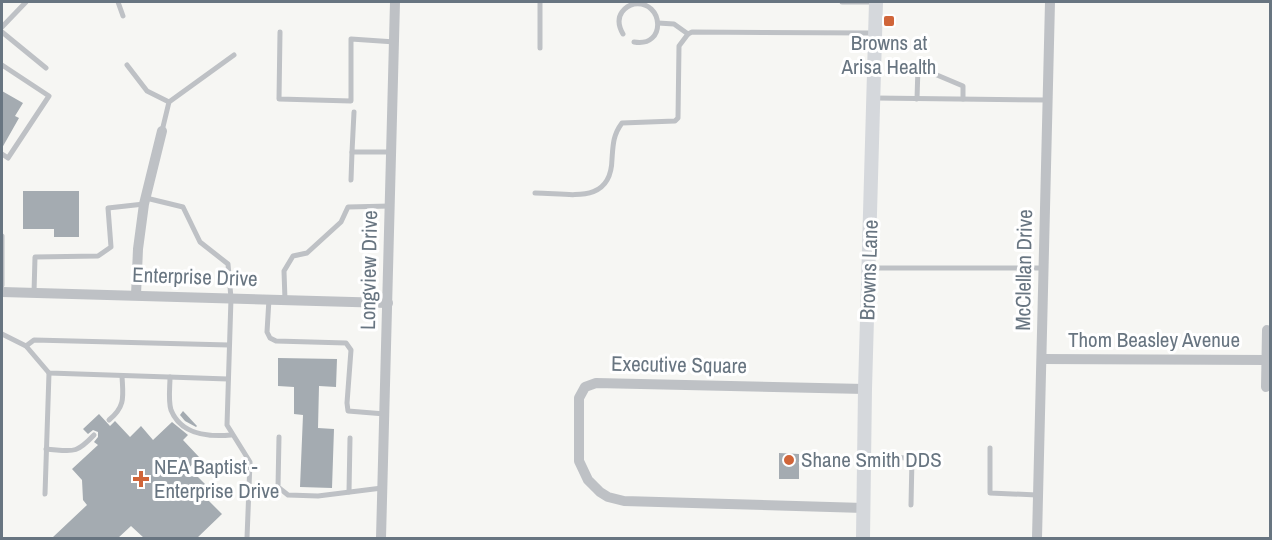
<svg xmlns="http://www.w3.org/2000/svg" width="1272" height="540" viewBox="0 0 1272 540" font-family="'Archivo Narrow',sans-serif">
<rect width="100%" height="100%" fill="#f6f6f3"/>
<g fill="#a4abb1">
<path d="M2,91L23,103L15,116L19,118L2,148Z"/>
<path d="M23,191H79V237H54V229H23Z"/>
<path d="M278,358L337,359L336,387L319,386L318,428L334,429L332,488L300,487L303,415L294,414V387L278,386Z"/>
<path d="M183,411L197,426L196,427L185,421L180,415Z"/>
<path d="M99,414L110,426L115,421L130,437L141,426L153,440L172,422L188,435L183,440L199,457L189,468L212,491L206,498L222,514L197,538H144L131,526L118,538H52L87,505L83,500L82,480L72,469L98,445L94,442L98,437V432L93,430L88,434L83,429Z"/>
<path d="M779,453L799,454V479H779Z"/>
</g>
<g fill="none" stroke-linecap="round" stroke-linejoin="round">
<g stroke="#bec1c5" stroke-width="5">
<path d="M118,2L123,16"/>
<path d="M842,2H874"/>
<path d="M658,23L674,24L688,34"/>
<path d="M2,27L26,2"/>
<path d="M2,32L46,68"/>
<path d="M280,32L279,99L351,101V39L395,42"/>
<path d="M623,34C619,27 617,19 622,12C625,8 629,5 634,4C664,0 667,48 634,42"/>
<path d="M540,48V2"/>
<path d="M2,65L49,96L8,158L2,154"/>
<path d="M127,65L147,91L169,102"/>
<path d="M875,98L1047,100"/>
<path d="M917,99L918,67L963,86V99"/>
<path d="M354,112L352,152H392"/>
<path d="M162,131L169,102L234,55"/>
<path d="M351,180L352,152"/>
<path d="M535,193C569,193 611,206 612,159C613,145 613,135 622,123L675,121L678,118L679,46L688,34L692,32L873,33"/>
<path d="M146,198L183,207L200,242L228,264L231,298L227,425L250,462L247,538"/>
<path d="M2,236V285"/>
<path d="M870,268H1043"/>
<path d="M34,293L35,257L98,256L111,247L108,208L144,204"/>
<path d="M269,299L267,332L270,338L276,341L346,343L351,350L347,403L348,411L385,414"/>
<path d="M285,300L284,271L293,256L307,253L341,222L348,207L390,206"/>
<path d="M2,334L26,346L49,373L228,379"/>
<path d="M26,346L34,340L229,345"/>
<path d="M170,377C170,387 168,401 171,410C181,435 208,437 231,435"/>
<path d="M109,420C126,406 123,396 122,376"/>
<path d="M279,437L278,487L288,495L318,496L382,488"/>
<path d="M990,448V493L1037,495"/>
<path d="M46,449C73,451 75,455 94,435"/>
<path d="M866,457L912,458L911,505"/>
<path d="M349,492L350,438"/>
<path d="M45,494L49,373"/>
</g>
<g stroke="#bec1c5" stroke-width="10">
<path d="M2,292L388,303"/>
<path d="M136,295L138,249L144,204L162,131"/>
<path d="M1042,359L1267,360"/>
<path d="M1266,387L1267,330"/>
<path d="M864,508L624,501L608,497L600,492L588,480L579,461V398L585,387L596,383L865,389"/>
<path d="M381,538L395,2"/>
<path d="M1037,538L1050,2"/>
</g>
<path stroke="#d5d8dc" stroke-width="14" d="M863,538L865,389L876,2"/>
</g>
<g fill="#d06539" stroke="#fff" stroke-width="2">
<rect x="883" y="15" width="12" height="12" rx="3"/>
<circle cx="789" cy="460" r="6"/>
<path d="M138 470h6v6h6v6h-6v6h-6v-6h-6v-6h6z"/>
</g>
<g text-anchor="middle" stroke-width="6" stroke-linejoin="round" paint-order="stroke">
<g font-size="21" fill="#687581" stroke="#fff" text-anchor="start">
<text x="889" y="50" text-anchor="middle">Browns at<tspan x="889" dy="24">Arisa Health</tspan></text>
<text x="801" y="467">Shane Smith DDS</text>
<text x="154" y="474">NEA Baptist -<tspan x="154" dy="24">Enterprise Drive</tspan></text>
</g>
<g font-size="21" fill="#687581" stroke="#fff">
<text transform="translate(369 270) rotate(-89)" y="7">Longview Drive</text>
<text transform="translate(869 270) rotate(-88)" y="7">Browns Lane</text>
<text transform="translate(1024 270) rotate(-89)" y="7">McClellan Drive</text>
<text transform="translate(195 277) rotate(2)" y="7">Enterprise Drive</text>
<text x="1154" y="347">Thom Beasley Avenue</text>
<text transform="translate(679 365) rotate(1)" y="7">Executive Square</text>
</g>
</g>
<rect width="1272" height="540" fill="none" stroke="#687581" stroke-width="6"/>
</svg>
